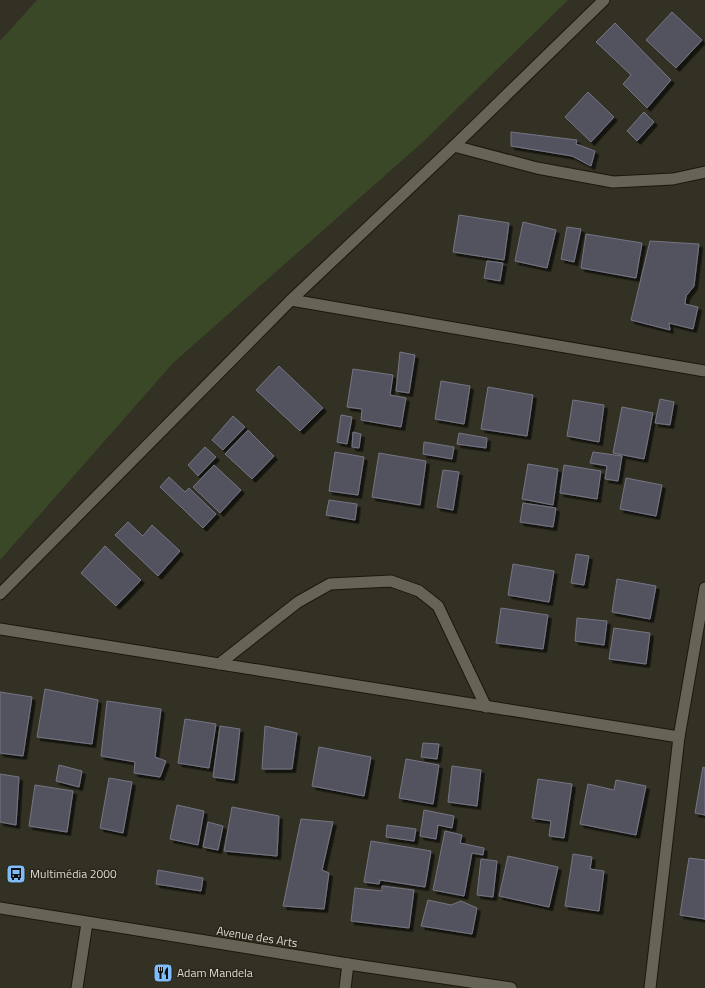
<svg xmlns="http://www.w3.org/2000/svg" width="705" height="988" viewBox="0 0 705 988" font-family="'Titillium Web',sans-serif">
<defs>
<filter id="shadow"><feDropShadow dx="3.5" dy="3.5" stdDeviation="0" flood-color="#0009"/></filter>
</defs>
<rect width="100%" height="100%" fill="#333124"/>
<path fill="#3a4828" d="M37,0H568L425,140L173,363L0,560V41Z"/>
<g fill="#535361" stroke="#757584" filter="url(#shadow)">
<path d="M672,12L702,40L676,68L646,40Z"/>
<path d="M615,23L671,80L647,108L623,84L631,75L596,42Z"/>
<path d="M588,92L614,117L591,142L565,117Z"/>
<path d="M644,112L654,122L637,141L627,131Z"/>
<path d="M511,132L577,140L576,144L595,151L591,166L572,156L511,146Z"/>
<path d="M459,215L509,223L504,260L453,252Z"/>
<path d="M523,222L556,230L547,268L515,261Z"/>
<path d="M567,227L581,229L574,262L561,259Z"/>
<path d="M586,234L642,243L636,278L581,268Z"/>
<path d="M650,241L699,244L694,286L686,296L685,304L698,307L693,329L669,323L670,330L631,320Z"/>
<path d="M487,261L503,263L500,281L484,278Z"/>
<path d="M400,352L415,355L409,393L396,391Z"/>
<path d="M279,366L323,408L300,431L256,390Z"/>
<path d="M353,369L393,375L390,395L406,398L401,427L361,420L362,409L347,407Z"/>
<path d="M441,381L470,386L464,424L435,419Z"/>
<path d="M488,387L533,395L527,436L481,429Z"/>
<path d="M660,399L674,402L670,425L655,423Z"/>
<path d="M573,400L604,405L599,442L567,436Z"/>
<path d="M622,407L653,413L644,459L613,453Z"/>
<path d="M341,415L352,417L347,444L337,442Z"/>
<path d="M233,416L245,427L223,450L212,440Z"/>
<path d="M248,430L274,456L252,479L225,454Z"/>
<path d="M353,432L361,434L359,448L352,447Z"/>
<path d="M459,433L487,438L486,448L457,444Z"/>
<path d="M424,442L454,447L452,459L423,454Z"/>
<path d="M205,447L216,457L198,476L188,465Z"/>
<path d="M335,452L364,457L358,495L329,491Z"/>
<path d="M593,452L622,456L618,481L605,479L607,466L590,463Z"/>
<path d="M379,453L426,461L420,505L372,497Z"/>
<path d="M528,464L558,469L553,505L522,499Z"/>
<path d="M214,465L241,490L220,513L193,487Z"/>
<path d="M564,465L601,471L597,499L560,493Z"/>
<path d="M443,470L459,472L453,510L437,507Z"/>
<path d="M169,477L185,492L189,488L216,514L203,528L160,487Z"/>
<path d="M626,478L662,485L656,516L620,509Z"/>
<path d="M329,500L357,504L355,520L326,515Z"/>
<path d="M523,503L556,508L553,527L520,522Z"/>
<path d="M128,522L143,536L152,525L180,551L158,576L115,535Z"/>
<path d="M105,546L141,580L116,606L81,573Z"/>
<path d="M576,554L589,556L584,585L571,583Z"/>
<path d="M513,564L554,571L549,602L508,595Z"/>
<path d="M617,579L656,586L650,619L612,612Z"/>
<path d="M501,608L548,615L543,649L496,643Z"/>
<path d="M577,618L607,621L604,645L575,641Z"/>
<path d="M614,628L650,633L646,664L609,659Z"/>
<path d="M45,689L98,700L92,744L37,737Z"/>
<path d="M0,692L32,697L23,756L0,753Z"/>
<path d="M107,701L161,709L155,757L166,761L160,777L134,773L135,762L101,756Z"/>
<path d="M185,719L216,724L209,768L178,763Z"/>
<path d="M220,726L240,729L234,780L213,777Z"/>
<path d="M265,726L297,733L292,769H262Z"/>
<path d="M423,743L439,744L437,759L421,757Z"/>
<path d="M319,747L371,757L364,796L312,786Z"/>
<path d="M406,759L439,765L433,804L399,798Z"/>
<path d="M59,765L82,771L79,787L56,781Z"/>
<path d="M452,766L481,770L477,806L448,802Z"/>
<path d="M703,767L705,768V815L695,813Z"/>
<path d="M0,774L19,777L16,825L0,822Z"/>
<path d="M109,778L132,782L123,833L100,828Z"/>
<path d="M538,779L572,784L564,838L549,836L551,821L532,818Z"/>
<path d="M616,780L646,786L636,835L580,824L588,784L614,790Z"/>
<path d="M35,785L73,791L67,832L29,826Z"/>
<path d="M177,805L204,811L198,845L170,839Z"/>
<path d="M232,807L279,816L277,856L224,851Z"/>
<path d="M424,810L454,816L452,828L438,825L436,839L420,836Z"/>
<path d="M301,819L333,822L322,870L329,873L324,909L283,906Z"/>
<path d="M208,822L223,826L218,850L203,847Z"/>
<path d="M387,825L416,829L414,841L386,837Z"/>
<path d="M445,831L462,835L460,843L484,848L483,855L472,853L464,896L433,890Z"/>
<path d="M371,841L431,851L425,887L380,880L379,884L364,882Z"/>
<path d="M573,854L592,857L590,869L604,871L599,911L565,906Z"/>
<path d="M508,856L558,867L549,907L499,896Z"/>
<path d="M689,858L705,860V919L680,915Z"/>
<path d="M481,859L497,861L493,897L477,895Z"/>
<path d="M158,870L203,878L201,891L156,884Z"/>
<path d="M382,886L414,890L409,928L351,921L355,888L382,891Z"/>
<path d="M428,900L451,905L461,901L477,908L472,934L421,926Z"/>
</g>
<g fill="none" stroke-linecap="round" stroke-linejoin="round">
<g stroke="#1b180c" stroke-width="13">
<path id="service" d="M219,664L298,602L330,584L391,581L419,591L438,606L486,707"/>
</g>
<g stroke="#1b180c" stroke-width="13">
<g id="minor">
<path d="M454,146L537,168L613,182L673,179L705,172"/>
<path d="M291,300L705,371"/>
<path d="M0,594L291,300L454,146L604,0"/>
<path d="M0,629L679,737"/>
<path d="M77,988L87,923"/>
<path d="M345,988L348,964"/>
<path d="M650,988L679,737L705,588"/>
</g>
</g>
<g stroke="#1b180c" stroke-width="13">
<path id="tertiary" d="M0,908L348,964L511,988"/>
</g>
<use href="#service" stroke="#666455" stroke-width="11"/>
<use href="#minor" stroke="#666455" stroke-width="11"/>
<use href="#tertiary" stroke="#666455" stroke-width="11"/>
</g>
<defs>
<g id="bus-square" transform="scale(1)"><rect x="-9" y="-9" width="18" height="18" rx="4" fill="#7ebdf9" stroke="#29271a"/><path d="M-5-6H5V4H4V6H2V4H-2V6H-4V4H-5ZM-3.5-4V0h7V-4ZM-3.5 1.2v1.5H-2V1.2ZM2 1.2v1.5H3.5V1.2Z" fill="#111"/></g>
<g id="restaurant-square" transform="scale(1)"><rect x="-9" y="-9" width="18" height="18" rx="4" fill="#7ebdf9" stroke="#29271a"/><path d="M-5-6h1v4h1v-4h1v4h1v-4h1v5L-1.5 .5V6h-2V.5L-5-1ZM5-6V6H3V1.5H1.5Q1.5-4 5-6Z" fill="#111"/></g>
</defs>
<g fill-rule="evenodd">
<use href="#bus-square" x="16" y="874"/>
<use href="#restaurant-square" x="163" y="973"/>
</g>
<g text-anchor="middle" stroke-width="3" stroke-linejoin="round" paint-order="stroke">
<g font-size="12" fill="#dedcd4" stroke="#29271a" text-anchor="start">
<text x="30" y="878">Multimédia 2000</text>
<text x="177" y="977">Adam Mandela</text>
</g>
<g font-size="12" fill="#dedcd4" stroke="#29271a">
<text transform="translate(257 937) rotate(9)" y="4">Avenue des Arts</text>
</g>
</g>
</svg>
